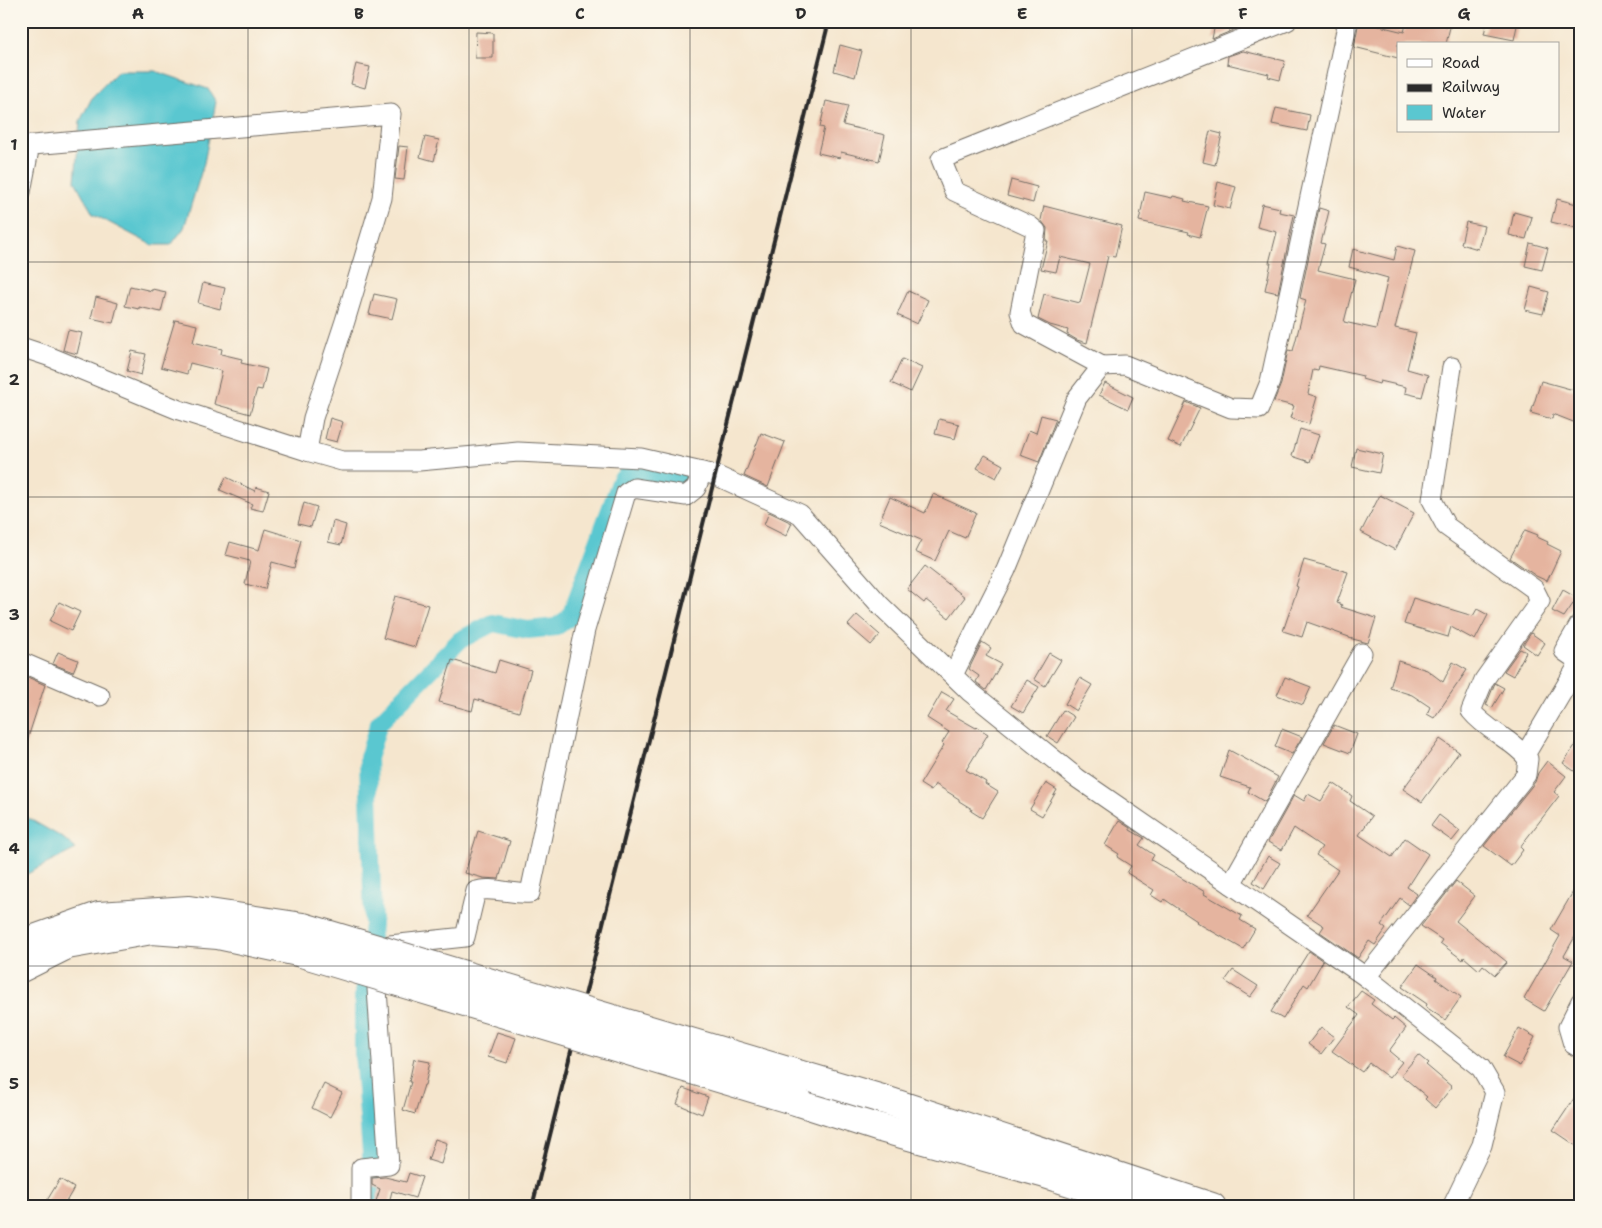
<svg xmlns="http://www.w3.org/2000/svg" width="1602" height="1228" viewBox="0 0 1602 1228" font-family="'Shantell Sans',sans-serif">
<rect width="100%" height="100%" fill="#fbf7ec"/>
<filter id="ink" filterUnits="userSpaceOnUse"><feTurbulence type="fractalNoise" baseFrequency=".02" numOctaves="2"/><feDisplacementMap in="SourceGraphic" scale="10" xChannelSelector="R" yChannelSelector="G"/><feConvolveMatrix kernelMatrix="1 2 1 2 8 2 1 2 1" color-interpolation-filters="sRGB"/></filter>
<filter id="wash" filterUnits="userSpaceOnUse"><feTurbulence type="fractalNoise" baseFrequency=".0096" numOctaves="4" result="noise"/><feDisplacementMap in="SourceGraphic" scale="20" xChannelSelector="R" yChannelSelector="G"/><feGaussianBlur stdDeviation="1.12" result="paint"/><feColorMatrix in="noise" values="0 0 0 0 0 0 0 0 0 0 0 0 0 0 0 0 0 1.4 0 .05"/><feComposite in="paint" operator="in"/></filter>
<g filter="url(#wash)">
<rect width="100%" height="100%" fill="#f5e6ce"/>
<g fill="#5ac7d0" stroke="#42797e">
<path d="M118,71H155L208,89L216,102L204,163L184,228L171,245H152L93,214L75,181L80,121L93,96Z"/>
<path d="M21,814L63,838L76,849L21,877Z"/>
</g>
<g fill="none" stroke-linecap="round" stroke-linejoin="round">
<path stroke="#5ac7d0" stroke-width="18" d="M371,1207V1153L363,1053V994L373,925L368,758L379,723L460,640L493,623L528,630L556,627L570,617L621,480L628,474L685,480"/>
</g>
<g id="blocks">
<g fill="#e5b49f">
<path d="M1359,21L1404,32L1407,21H1426L1450,27L1446,44H1398V58L1354,47Z"/>
<path d="M1487,21H1518L1514,40L1484,34Z"/>
<path d="M1215,24L1236,29L1212,39Z"/>
<path d="M476,32L493,33V58H475Z"/>
<path d="M840,45L862,51L855,77L834,71Z"/>
<path d="M1243,51L1285,61L1280,80L1268,77L1269,74L1227,64L1228,56Z"/>
<path d="M356,64L370,67L365,88L351,84Z"/>
<path d="M826,101L848,106L843,125L885,135L879,161L841,152L840,158L818,153L824,128L820,127Z"/>
<path d="M1276,108L1310,115L1307,131L1272,124Z"/>
<path d="M1210,131L1222,134L1215,165L1203,162Z"/>
<path d="M425,137L439,140L434,161L420,157Z"/>
<path d="M399,146L408,147L404,180L395,179Z"/>
<path d="M1011,180L1037,187L1033,203L1007,196Z"/>
<path d="M1218,182L1236,187L1230,209L1213,205Z"/>
<path d="M1145,192L1172,198L1173,196L1185,199L1184,201L1208,206L1200,237L1188,234L1189,232L1139,221Z"/>
<path d="M1557,199L1581,205V229L1551,222Z"/>
<path d="M1262,204L1280,208L1279,212L1294,215L1278,293L1265,290L1271,263H1269L1277,232L1257,227Z"/>
<path d="M1044,206L1122,226L1115,257L1108,256L1087,343L1077,340L1067,334L1068,330L1050,325L1038,319L1044,294L1080,303L1090,264L1060,257L1056,272L1041,269L1048,241H1046L1047,228L1041,220Z"/>
<path d="M1319,208L1329,211L1321,243L1325,244L1318,270L1355,279L1344,322L1376,329L1388,278L1349,267L1353,249L1394,260L1397,246L1415,251L1395,328L1416,333L1407,369L1428,375L1422,397L1405,393L1406,387L1380,381L1379,384L1362,379L1363,376L1319,366L1318,371L1313,370L1308,394L1317,397L1309,424L1290,418L1294,406L1274,401L1281,384L1288,350L1293,351L1306,300L1300,298Z"/>
<path d="M1514,212L1532,217L1526,239L1509,235Z"/>
<path d="M1466,222L1484,226L1478,249L1461,244Z"/>
<path d="M1530,243L1548,248L1542,270L1525,266Z"/>
<path d="M203,283L225,288L220,309L198,303Z"/>
<path d="M130,286L152,291V289L166,292L161,312L139,307V309L125,306Z"/>
<path d="M1531,287L1549,292L1543,314L1525,310Z"/>
<path d="M908,291L928,300L917,324L897,315Z"/>
<path d="M374,294L397,299L392,319L369,314Z"/>
<path d="M96,297L118,303L113,323L91,318Z"/>
<path d="M175,320L197,325L193,342L222,349L221,354L242,359L241,363L267,369L262,390L257,389L250,414L214,404L222,371L190,363L187,374L161,367Z"/>
<path d="M68,330L82,333L77,354L63,350Z"/>
<path d="M132,351L146,354L141,375L127,371Z"/>
<path d="M902,359L922,368L911,392L891,383Z"/>
<path d="M1541,381L1581,392V425L1553,414L1552,419L1531,413Z"/>
<path d="M1105,383L1133,397L1128,409L1099,395Z"/>
<path d="M1186,402L1200,408L1181,447L1168,441Z"/>
<path d="M1041,415L1056,419L1039,462L1020,455L1029,430L1036,433Z"/>
<path d="M330,418L343,422L337,442L325,439Z"/>
<path d="M939,419L959,424L955,439L935,434Z"/>
<path d="M1300,429L1319,435L1310,462L1292,456Z"/>
<path d="M761,433L785,442L768,487L744,476Z"/>
<path d="M1356,448L1383,454L1379,473L1352,467Z"/>
<path d="M985,455L1003,465L996,478L977,468Z"/>
<path d="M226,477L255,491L256,487L269,491L263,511L250,508L252,504L220,490Z"/>
<path d="M933,494L976,513L965,538L949,531L935,561L915,552L921,540L879,522L890,497L925,513Z"/>
<path d="M1380,495L1414,513L1395,550L1361,532Z"/>
<path d="M304,503L317,507L311,527L298,524Z"/>
<path d="M769,512L792,523L786,536L764,525Z"/>
<path d="M333,521L346,525L341,545L328,542Z"/>
<path d="M265,529L301,540L294,568L272,562L265,589L245,584L250,561L226,555L230,542L259,550Z"/>
<path d="M1525,530L1538,535L1537,537L1548,542L1547,544L1561,551L1547,581L1536,576L1510,558Z"/>
<path d="M1304,560L1348,572L1337,603L1342,605L1341,607L1376,618L1368,643L1349,638V637L1307,622L1302,637L1283,631L1298,587L1296,586Z"/>
<path d="M925,566L965,597L949,618L926,600L924,603L907,589Z"/>
<path d="M1563,590L1577,598L1564,617L1552,611Z"/>
<path d="M395,596L428,605L415,647L383,638Z"/>
<path d="M1413,598L1473,616L1477,609L1488,615L1475,640L1451,627L1448,637L1404,624Z"/>
<path d="M59,602L80,612L71,631L50,621Z"/>
<path d="M857,615L880,635L871,645L848,625Z"/>
<path d="M1531,633L1545,643L1537,655L1523,645Z"/>
<path d="M982,642L991,648L986,656L1001,664L986,690L976,682L979,676L969,669Z"/>
<path d="M1520,649L1526,652L1513,676L1504,671Z"/>
<path d="M58,652L78,660L73,672L53,664Z"/>
<path d="M1049,653L1061,660L1045,686L1034,679Z"/>
<path d="M452,660L495,673L499,660L531,670L519,712L475,699L472,711L439,702Z"/>
<path d="M1398,661L1427,670L1443,682L1453,662L1467,670L1434,718L1427,714L1430,707L1412,695L1390,688Z"/>
<path d="M21,674L45,685L24,750L21,749Z"/>
<path d="M1285,677L1311,687L1303,705L1277,695Z"/>
<path d="M1080,678L1092,685L1076,711L1065,704Z"/>
<path d="M1027,680L1039,687L1023,713L1011,706Z"/>
<path d="M1495,683L1504,688L1492,708L1486,705Z"/>
<path d="M942,692L954,699L946,711L976,728L977,727L988,734L966,770L986,782L985,784L998,792L982,818L971,811L972,809L959,801V799L935,784L931,791L920,784L944,745L942,743L949,732L927,718Z"/>
<path d="M1063,710L1074,717L1058,743L1047,736Z"/>
<path d="M1334,725L1357,734L1350,753L1324,743Z"/>
<path d="M1282,729L1302,737L1292,754L1275,747Z"/>
<path d="M1581,737V776L1563,763Z"/>
<path d="M1440,739L1459,752L1422,802L1403,789Z"/>
<path d="M1229,750L1278,777L1265,802L1248,792L1250,787L1220,777Z"/>
<path d="M1547,761L1566,776L1554,792L1559,796L1520,847L1523,850L1511,866L1484,846L1535,782L1538,773Z"/>
<path d="M1046,783L1057,790L1042,816L1030,809Z"/>
<path d="M1333,783L1352,796L1350,801L1372,816L1359,835L1392,857L1405,838L1428,854L1407,887L1417,894L1409,905L1400,898L1381,925L1386,929L1375,945L1369,941L1358,958L1320,932L1324,926L1307,915L1338,870L1316,855L1322,847L1294,828L1282,850L1268,842L1294,795L1304,801L1308,794L1321,801Z"/>
<path d="M1439,815L1460,831L1452,841L1431,826Z"/>
<path d="M1119,821L1130,828V830L1144,838L1139,845L1154,855L1151,860L1205,892L1204,894L1242,916L1240,920L1255,929L1243,949L1196,922L1197,921L1164,899L1162,902L1151,895L1154,890L1127,873L1131,866L1117,857L1119,854L1105,845Z"/>
<path d="M478,831L510,841L499,879L483,878L465,873Z"/>
<path d="M1268,856L1280,863L1264,889L1253,882Z"/>
<path d="M1581,878V926L1564,956L1573,961L1544,1011L1524,999L1560,936L1551,930Z"/>
<path d="M1456,881L1475,896L1456,921L1507,962L1495,975L1483,965L1479,970L1464,957L1463,960L1440,943L1442,940L1421,926Z"/>
<path d="M1309,951L1323,961L1308,987L1304,984L1283,1019L1271,1012Z"/>
<path d="M1418,964L1437,977L1436,979L1461,997L1445,1020L1426,1007L1427,1004L1402,987Z"/>
<path d="M1233,970L1258,986L1250,997L1225,981Z"/>
<path d="M1361,991L1374,1000L1371,1004L1392,1020L1394,1018L1406,1028L1389,1051L1402,1062L1389,1078L1369,1063L1362,1072L1332,1051L1359,1015L1348,1007Z"/>
<path d="M1321,1027L1334,1037L1321,1054L1308,1044Z"/>
<path d="M1519,1028L1535,1037L1520,1066L1503,1057Z"/>
<path d="M497,1032L516,1038L507,1063L488,1057Z"/>
<path d="M1418,1055L1428,1063L1426,1065L1452,1087L1435,1108L1425,1099L1427,1097L1401,1075Z"/>
<path d="M414,1059L430,1062L425,1085H424L415,1114L403,1110L411,1082H409Z"/>
<path d="M324,1084L342,1093L330,1117L312,1108Z"/>
<path d="M683,1088L708,1097L702,1114L677,1104Z"/>
<path d="M1581,1088V1149L1553,1130Z"/>
<path d="M435,1139L447,1143L441,1164L428,1160Z"/>
<path d="M409,1173L422,1177L415,1198L392,1191L388,1207H374L380,1189L372,1185V1178L385,1177L406,1182Z"/>
<path d="M60,1179L74,1188L63,1207H43Z"/>
</g>
</g>
</g>
<g filter="url(#ink)">
<use href="#blocks" fill-opacity="0" stroke="#726c64" stroke-width="1"/>
<g fill="none" stroke-linecap="round" stroke-linejoin="round">
<g stroke="#726c64" stroke-width="21">
<g id="minor">
<path d="M21,146L391,114L382,198L345,321L313,418L307,451"/>
<path d="M21,148L29,150L21,192"/>
<path d="M21,347L48,356L179,410L307,451L342,461H419L518,452L641,458L715,475L800,514L879,604L969,691L1077,778L1366,977L1481,1068L1495,1092L1482,1145L1452,1207"/>
<path d="M1102,366L1024,324L1020,312L1036,231L1030,226L954,191L941,159L1287,21"/>
<path d="M21,662L100,696"/>
<path d="M953,675L1006,570L1077,398L1102,366L1125,365L1231,408L1259,409L1270,382L1348,21"/>
<path d="M1525,755L1580,662L1564,651L1581,622"/>
<path d="M1231,884L1362,653"/>
<path d="M1366,977L1526,775L1528,759C1512,739 1487,731 1471,711L1484,680L1540,601L1534,589L1446,526L1432,500L1452,367"/>
<path d="M1581,1001L1568,1027L1573,1044L1581,1049"/>
<path d="M361,1207V1168L389,1165L377,989L390,945L465,937L476,891C493,886 512,895 530,893L585,630L626,493L634,488L686,496L696,488L702,472"/>
</g>
</g>
<g stroke="#726c64" stroke-width="30">
<g id="primary">
<path d="M21,945L29,941L99,916L189,910L303,927"/>
<path d="M21,968L67,945L152,930L218,935L298,952"/>
<path d="M882,1099L1212,1207"/>
<path d="M799,1102L877,1127L1042,1173L1148,1207"/>
</g>
</g>
<use href="#minor" stroke="#fff" stroke-width="19"/>
<use href="#primary" stroke="#fff" stroke-width="28"/>
<path stroke="#2b2b2b" stroke-width="4" d="M532,1207L829,21"/>
<g stroke="#726c64" stroke-width="30" stroke-linecap="butt">
<g id="primary-bridge">
<path d="M303,927L882,1099"/>
<path d="M298,952L799,1102"/>
</g>
</g>
<use href="#primary-bridge" stroke="#fff" stroke-width="28"/>
</g>
</g>
<path fill="none" stroke="#2b2b2b" stroke-width="1" stroke-opacity="0.55" d="M248,21V1207M469,21V1207M690,21V1207M911,21V1207M1132,21V1207M1354,21V1207M21,262H1581M21,497H1581M21,731H1581M21,966H1581"/>
<rect width="1602" height="1228" fill="none" stroke="#fbf7ec" stroke-width="55"/>
<rect x="1397" y="42" width="162" height="90" fill="#fbf7ec" stroke="#a8a59f"/>
<rect x="1407" y="59" width="25" height="8" fill="#ffffff" stroke="#a8a59f"/>
<text x="1442" y="68" font-size="15" fill="#2b2b2b">Road</text>
<rect x="1407" y="84" width="25" height="8" fill="#2b2b2b" stroke="#a8a59f"/>
<text x="1442" y="92" font-size="15" fill="#2b2b2b">Railway</text>
<rect x="1407" y="105" width="25" height="15" fill="#5ac7d0" stroke="#a8a59f"/>
<text x="1442" y="118" font-size="15" fill="#2b2b2b">Water</text>
<rect x="28" y="28" width="1546" height="1172" fill="none" stroke="#2b2b2b" stroke-width="2"/>
<g font-size="16" text-anchor="middle" font-weight="bold" fill="#2b2b2b">
<text x="138" y="19">A</text>
<text x="359" y="19">B</text>
<text x="580" y="19">C</text>
<text x="801" y="19">D</text>
<text x="1022" y="19">E</text>
<text x="1243" y="19">F</text>
<text x="1464" y="19">G</text>
<text x="14" y="150">1</text>
<text x="14" y="385">2</text>
<text x="14" y="620">3</text>
<text x="14" y="854">4</text>
<text x="14" y="1089">5</text>
</g>
</svg>
